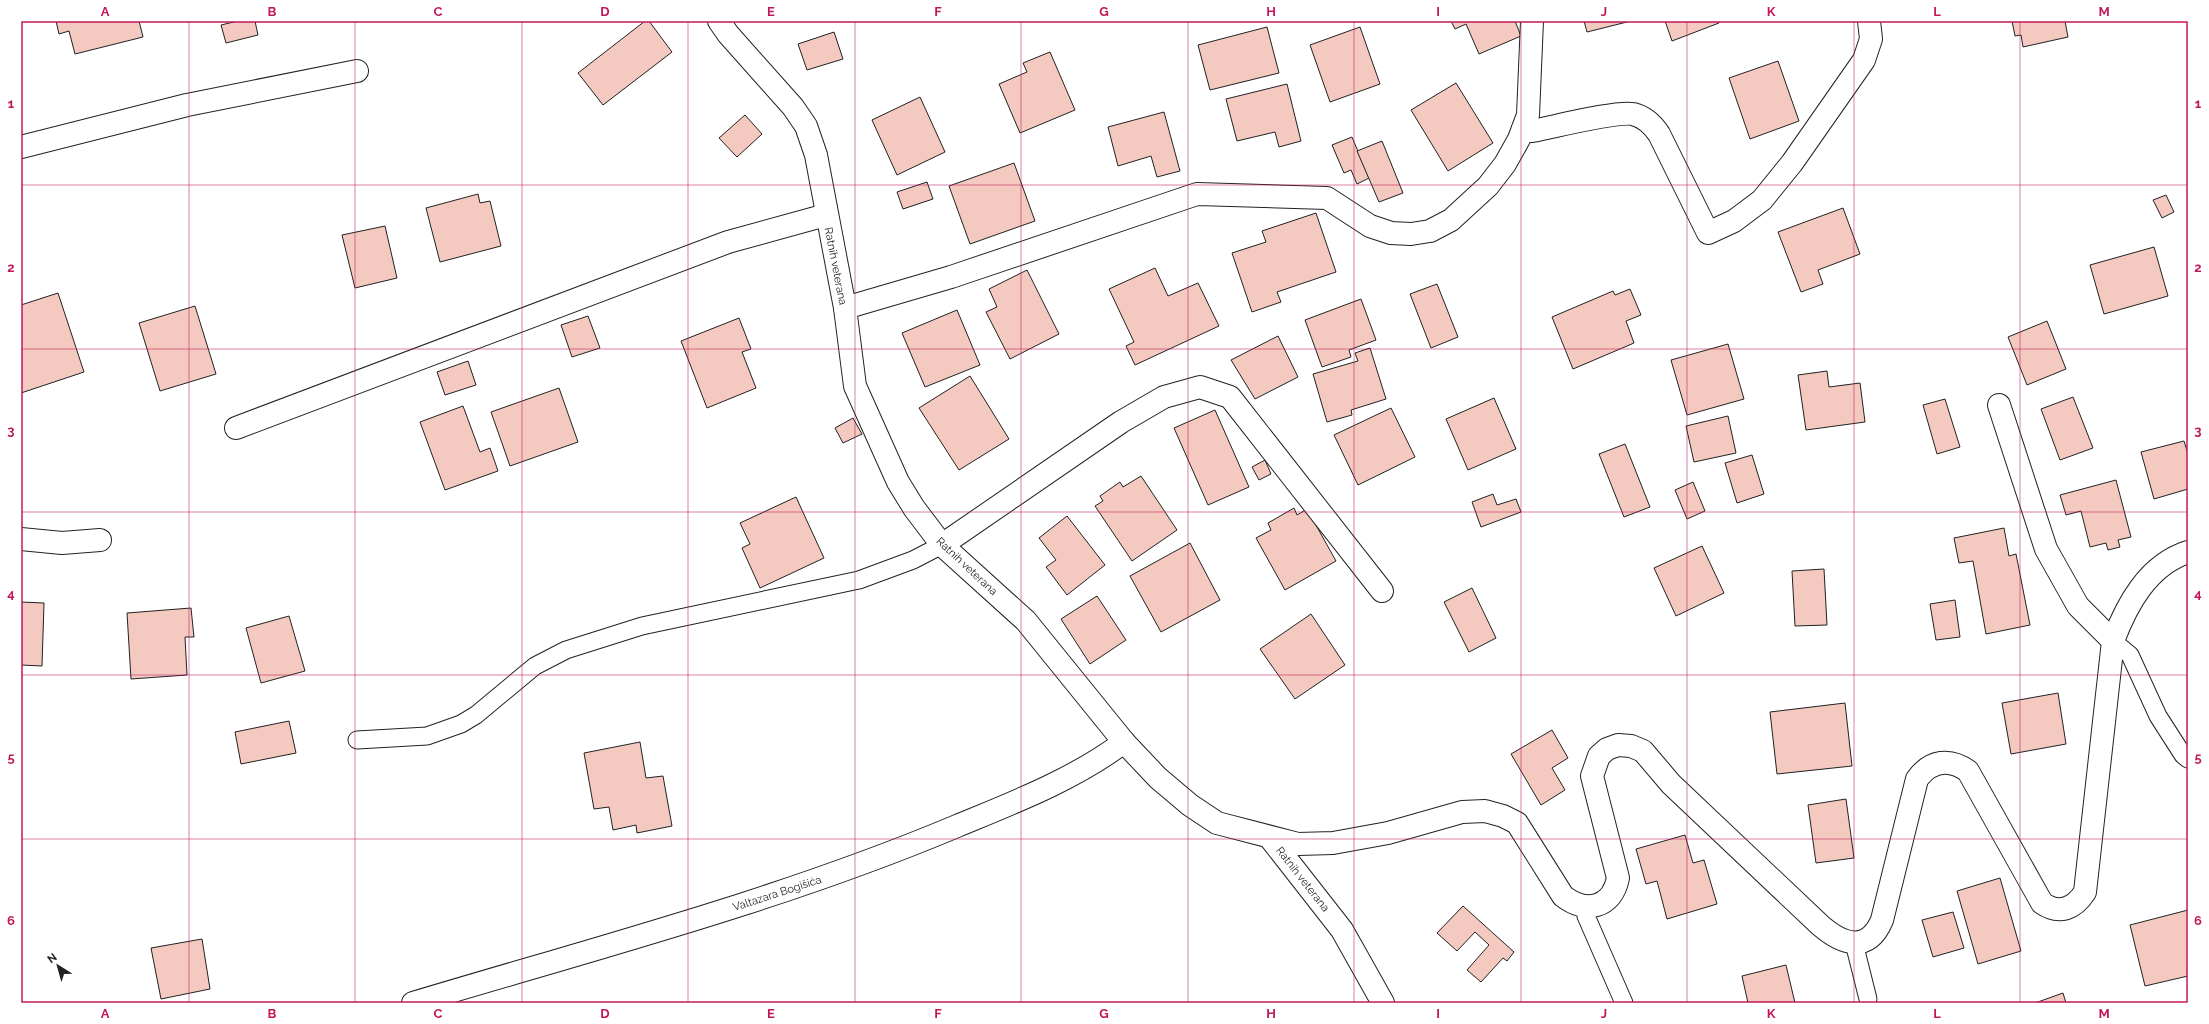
<svg xmlns="http://www.w3.org/2000/svg" width="2209" height="1024" viewBox="0 0 2209 1024" font-family="Raleway,sans-serif">
<rect width="100%" height="100%" fill="#fff"/>
<g fill="#f3c9c0" stroke="#222">
<path d="M56,21H139L143,37L75,54L69,31L59,34Z"/>
<path d="M238,21H255L258,35L226,43L221,25Z"/>
<path d="M645,21H649L672,52L603,105L578,73Z"/>
<path d="M1451,21H1515L1521,36L1479,54L1466,24L1455,29Z"/>
<path d="M1584,21H1631L1587,32Z"/>
<path d="M1665,21H1719V23L1672,41Z"/>
<path d="M2012,21H2065L2068,37L2023,47L2021,35L2015,36Z"/>
<path d="M1267,27L1279,73L1210,90L1198,45Z"/>
<path d="M1360,27L1380,84L1330,102L1310,45Z"/>
<path d="M834,32L843,59L807,70L798,44Z"/>
<path d="M1050,52L1075,110L1020,133L999,84L1027,72L1023,63Z"/>
<path d="M1778,61L1799,121L1750,139L1729,78Z"/>
<path d="M1456,83L1493,143L1448,171L1411,110Z"/>
<path d="M1287,84L1301,141L1279,147L1275,132L1237,141L1226,99Z"/>
<path d="M920,97L945,152L897,175L872,120Z"/>
<path d="M1164,112L1180,171L1157,177L1151,156L1118,166L1108,127Z"/>
<path d="M745,115L762,134L737,157L719,138Z"/>
<path d="M1352,137L1369,178L1357,184L1351,170L1344,173L1332,145Z"/>
<path d="M1382,141L1403,193L1379,202L1357,151Z"/>
<path d="M1014,163L1035,221L970,244L949,186Z"/>
<path d="M927,182L933,199L903,209L897,192Z"/>
<path d="M478,194L480,203L490,201L501,246L440,262L426,208Z"/>
<path d="M2166,195L2174,212L2162,218L2153,200Z"/>
<path d="M1843,208L1860,254L1818,270L1823,284L1801,292L1778,232Z"/>
<path d="M1316,213L1336,272L1277,292L1281,302L1252,312L1232,253L1266,242L1262,231Z"/>
<path d="M385,226L397,278L355,288L342,235Z"/>
<path d="M2154,247L2168,296L2104,314L2090,265Z"/>
<path d="M1155,268L1168,296L1198,283L1219,326L1135,365L1126,346L1134,342L1109,289Z"/>
<path d="M1027,270L1059,334L1010,359L986,312L997,307L989,289Z"/>
<path d="M1437,284L1458,337L1431,348L1410,294Z"/>
<path d="M1630,289L1641,315L1626,321L1634,343L1573,369L1552,317L1613,291L1615,295Z"/>
<path d="M58,293L84,372L21,393V305Z"/>
<path d="M1361,299L1376,340L1349,350L1351,357L1322,367L1305,320Z"/>
<path d="M195,306L216,374L160,391L139,323Z"/>
<path d="M957,310L980,365L925,387L902,333Z"/>
<path d="M588,316L600,348L572,357L561,325Z"/>
<path d="M739,318L751,349L742,352L756,388L707,408L681,341Z"/>
<path d="M2047,321L2066,369L2027,385L2008,337Z"/>
<path d="M1278,336L1298,377L1255,399L1231,360Z"/>
<path d="M1728,344L1744,399L1687,415L1671,360Z"/>
<path d="M1370,348L1386,399L1351,410L1352,415L1327,422L1313,374L1358,361L1355,353Z"/>
<path d="M468,361L476,385L445,395L437,372Z"/>
<path d="M1827,371L1829,387L1860,383L1865,422L1806,430L1798,375Z"/>
<path d="M970,376L1009,439L959,470L919,408Z"/>
<path d="M559,388L578,442L510,466L491,412Z"/>
<path d="M2073,397L2093,448L2060,460L2041,409Z"/>
<path d="M1494,398L1516,449L1468,470L1446,419Z"/>
<path d="M1945,399L1960,447L1937,454L1923,405Z"/>
<path d="M463,406L480,452L490,448L498,471L445,490L420,422Z"/>
<path d="M1391,408L1415,457L1358,485L1334,435Z"/>
<path d="M1215,410L1249,487L1208,505L1174,428Z"/>
<path d="M1728,416L1736,453L1694,462L1686,426Z"/>
<path d="M853,418L862,434L843,443L835,428Z"/>
<path d="M2184,441L2188,454V489L2154,499L2141,452Z"/>
<path d="M1625,444L1650,507L1624,517L1599,454Z"/>
<path d="M1752,455L1764,494L1737,503L1725,463Z"/>
<path d="M1265,460L1271,474L1259,480L1252,467Z"/>
<path d="M1141,476L1177,530L1132,561L1095,506L1103,501L1100,496L1120,482L1123,487Z"/>
<path d="M2116,480L2131,537L2118,540L2120,547L2108,550L2106,543L2090,547L2081,511L2066,515L2060,495Z"/>
<path d="M1693,482L1705,511L1687,519L1675,490Z"/>
<path d="M1493,494L1497,505L1516,499L1521,512L1481,527L1472,502Z"/>
<path d="M796,497L824,558L760,588L742,548L750,544L740,523Z"/>
<path d="M1294,508L1297,515L1307,509L1336,561L1285,590L1256,538L1271,530L1268,523Z"/>
<path d="M1067,516L1105,565L1067,595L1046,567L1056,560L1039,538Z"/>
<path d="M2004,528L2009,556L2016,554L2030,625L1986,634L1973,561L1959,563L1954,538Z"/>
<path d="M1190,543L1220,600L1161,632L1130,576Z"/>
<path d="M1702,546L1724,593L1676,616L1654,568Z"/>
<path d="M1824,569L1827,625L1795,626L1792,571Z"/>
<path d="M1472,588L1496,638L1469,652L1444,602Z"/>
<path d="M1097,596L1126,640L1090,664L1061,619Z"/>
<path d="M1955,600L1960,637L1936,640L1930,604Z"/>
<path d="M21,602L44,603L42,666L21,665Z"/>
<path d="M191,608L194,637H185L187,675L131,679L127,613Z"/>
<path d="M1311,614L1345,665L1295,699L1260,649Z"/>
<path d="M289,616L305,671L261,683L246,628Z"/>
<path d="M2058,693L2066,744L2011,754L2002,703Z"/>
<path d="M1845,703L1852,766L1777,774L1770,712Z"/>
<path d="M289,721L296,753L241,764L235,732Z"/>
<path d="M1552,730L1568,758L1552,768L1565,790L1541,805L1511,754Z"/>
<path d="M640,742L646,778L663,776L672,826L637,833L636,825L613,830L609,807L594,809L584,753Z"/>
<path d="M1846,799L1854,858L1816,863L1808,805Z"/>
<path d="M1685,835L1693,863L1704,860L1717,904L1667,919L1657,881L1646,884L1636,849Z"/>
<path d="M2000,878L2021,951L1978,964L1957,891Z"/>
<path d="M1463,906L1514,952L1507,961L1503,958L1481,982L1467,970L1489,945L1475,932L1457,951L1437,933Z"/>
<path d="M2188,910V976L2145,986L2130,925Z"/>
<path d="M1953,912L1964,948L1933,957L1922,920Z"/>
<path d="M202,939L210,989L161,999L151,948Z"/>
<path d="M1786,965L1795,1003H1748L1742,976Z"/>
<path d="M2063,993L2066,1003H2035Z"/>
</g>
<g fill="none" stroke-linecap="round" stroke-linejoin="round">
<g stroke="#222" stroke-width="19">
<g id="lane">
<path d="M2113,641L2130,655L2158,716L2183,755L2188,759"/>
<path d="M357,740L427,736L461,724L476,715L535,666L566,650L642,626L859,580L913,560L942,545"/>
<path d="M1585,907L1586,916L1624,1003"/>
<path d="M1854,943L1868,999"/>
</g>
</g>
<g stroke="#222" stroke-width="24">
<g id="street">
<path d="M719,21L728,34L793,107L806,126L816,155L845,308L855,386L898,482L914,508L942,545L1026,621L1124,742L1158,778L1190,805L1217,823L1298,844L1333,843L1388,833L1462,812L1485,811L1503,816L1517,823L1563,896C1586,914 1612,908 1618,878L1592,776L1599,756L1607,749L1618,745L1631,746L1643,751L1671,784L1820,925C1843,945 1868,953 1882,920L1917,779C1931,760 1950,758 1968,771L2042,903C2059,915 2074,909 2085,892L2113,641C2127,604 2148,565 2188,552"/>
<path d="M1523,129L1532,131C1554,127 1615,111 1633,114C1645,117 1653,125 1659,134L1708,233L1734,221L1762,200L1792,163L1864,60L1871,39L1869,21"/>
<path d="M21,147L187,105L357,71"/>
<path d="M845,308L951,277L1197,194L1327,198L1370,226L1391,233L1411,234L1430,231L1451,220L1488,186L1505,164L1519,139L1528,115L1532,21"/>
<path d="M1999,405L2046,549L2078,606L2113,641"/>
<path d="M236,428L728,242L826,215"/>
<path d="M21,539L62,543L100,540"/>
<path d="M942,545L1121,422L1164,397L1200,387L1230,397L1382,591"/>
<path d="M1270,838L1342,930L1383,1003"/>
<path d="M413,1003C596,948 781,900 957,826C1015,802 1073,780 1124,742"/>
</g>
</g>
<use href="#lane" stroke="#fff" stroke-width="17"/>
<use href="#street" stroke="#fff" stroke-width="22"/>
</g>
<path fill="none" stroke="#c2185b" stroke-width="1" stroke-opacity="0.55" d="M189,21V1003M355,21V1003M522,21V1003M688,21V1003M855,21V1003M1021,21V1003M1188,21V1003M1354,21V1003M1521,21V1003M1687,21V1003M1854,21V1003M2020,21V1003M21,185H2188M21,349H2188M21,512H2188M21,675H2188M21,839H2188"/>
<g text-anchor="middle" stroke-width="3" stroke-linejoin="round" paint-order="stroke">
<g font-size="11" fill="#222" stroke="#fff">
<text transform="translate(836 266) rotate(79)" y="4">Ratnih veterana</text>
<text transform="translate(967 566) rotate(43)" y="4">Ratnih veterana</text>
<text transform="translate(1303 879) rotate(52)" y="4">Ratnih veterana</text>
<text transform="translate(777 893) rotate(-18)" y="4">Valtazara Bogišića</text>
</g>
</g>
<rect width="2209" height="1024" fill="none" stroke="#ffffff" stroke-width="44"/>
<g transform="translate(58 966) rotate(323)" stroke="#ffffff" stroke-width="3" paint-order="stroke">
<path d="M0-3L7 15L0 10L-7 15Z" fill="#222222"/>
<text y="-6" font-size="11" font-weight="bold" text-anchor="middle" fill="#222222">N</text>
</g>
<rect x="22" y="22" width="2165" height="980" fill="none" stroke="#c2185b" stroke-width="1.5"/>
<g font-size="13" text-anchor="middle" font-weight="bold" fill="#c2185b">
<text x="105" y="16">A</text>
<text x="272" y="16">B</text>
<text x="438" y="16">C</text>
<text x="605" y="16">D</text>
<text x="771" y="16">E</text>
<text x="938" y="16">F</text>
<text x="1104" y="16">G</text>
<text x="1271" y="16">H</text>
<text x="1438" y="16">I</text>
<text x="1604" y="16">J</text>
<text x="1771" y="16">K</text>
<text x="1937" y="16">L</text>
<text x="2104" y="16">M</text>
<text x="11" y="108">1</text>
<text x="2198" y="108">1</text>
<text x="11" y="272">2</text>
<text x="2198" y="272">2</text>
<text x="11" y="435">3</text>
<text x="2198" y="435">3</text>
<text x="11" y="598">4</text>
<text x="2198" y="598">4</text>
<text x="11" y="762">5</text>
<text x="2198" y="762">5</text>
<text x="11" y="925">6</text>
<text x="2198" y="925">6</text>
<text x="105" y="1018">A</text>
<text x="272" y="1018">B</text>
<text x="438" y="1018">C</text>
<text x="605" y="1018">D</text>
<text x="771" y="1018">E</text>
<text x="938" y="1018">F</text>
<text x="1104" y="1018">G</text>
<text x="1271" y="1018">H</text>
<text x="1438" y="1018">I</text>
<text x="1604" y="1018">J</text>
<text x="1771" y="1018">K</text>
<text x="1937" y="1018">L</text>
<text x="2104" y="1018">M</text>
</g>
</svg>
